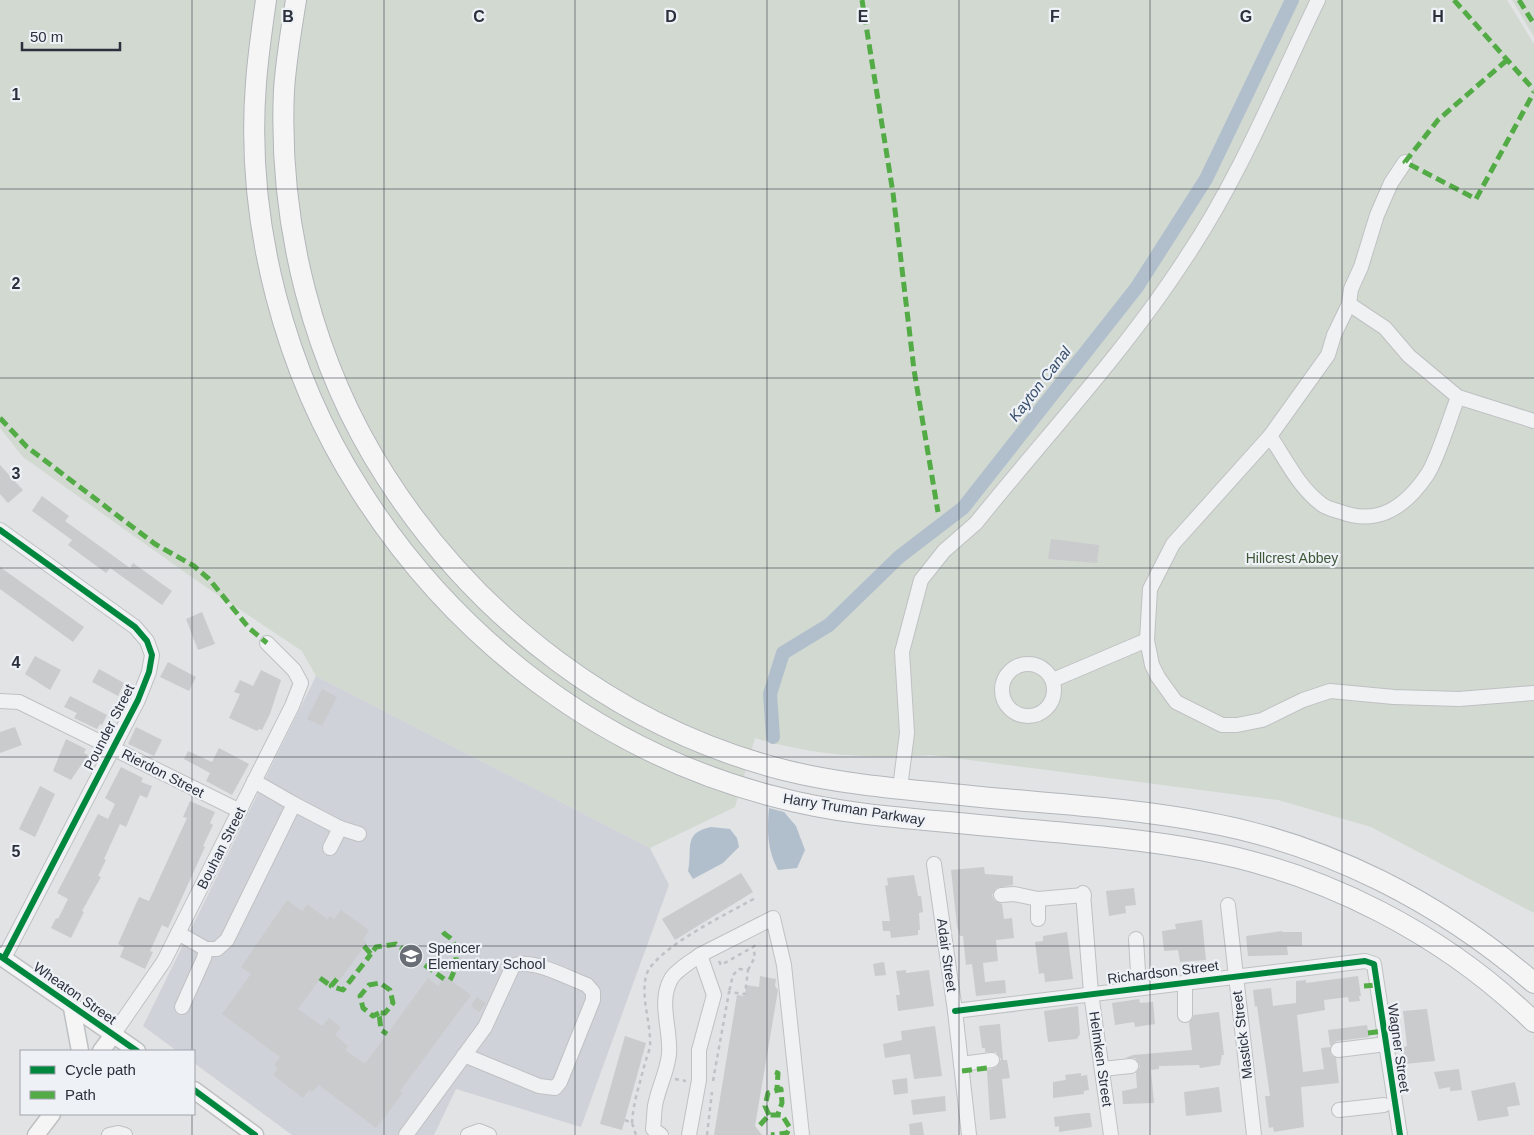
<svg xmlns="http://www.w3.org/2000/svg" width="1534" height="1135" viewBox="0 0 1534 1135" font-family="Arial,sans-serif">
<rect width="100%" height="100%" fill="#e1e3e5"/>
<path fill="#cfd2d8" d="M316,676L650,848L669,885L581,1127L456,1089L434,1135H292L194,1063V1051H177L143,1026Z"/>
<g fill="#d2d9d1">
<path d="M0,0H1507L1534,44V913L1371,827L1278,800L931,755C870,759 814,756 755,738L735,807L650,848L316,676L302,651L200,583L23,457L0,428Z"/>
<path d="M1512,0H1534V37Z"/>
</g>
<g fill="#b1bfcd">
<path d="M769,808L784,812L796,826L805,850L797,868L778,870C767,849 767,831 769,808Z"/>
<path d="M711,827L730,829L737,838L739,847L723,863L693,879L688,871C693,849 682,833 711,827Z"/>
</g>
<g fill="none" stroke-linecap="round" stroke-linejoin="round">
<path stroke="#b1bfcd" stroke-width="14" d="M773,737L770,694L783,653L829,625L899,557L963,508L1137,287L1206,179L1292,0"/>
</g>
<g fill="#c9cbcd">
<path d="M0,465L23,490L8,503L0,494Z"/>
<path d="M42,496L69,516L65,521L130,568L133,563L172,591L162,605L110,568L106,573L68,545L72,540L32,511Z"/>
<path d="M1051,539L1099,545L1097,563L1048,559Z"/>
<path d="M0,567L84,627L73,642L0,589Z"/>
<path d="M202,612L215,644L198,650L186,619Z"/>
<path d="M35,656L61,670L50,690L25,674Z"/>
<path d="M168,662L196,677L189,691L160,677Z"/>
<path d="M99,669L124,683L118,696L92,682Z"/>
<path d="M261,670L281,680L270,714L262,730L259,729L257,731L229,718L240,694L234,692L240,680L253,686Z"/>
<path d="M322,689L337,697L322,726L307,719Z"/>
<path d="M70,696L107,715L102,725L100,724L97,729L74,718L77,713L64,707Z"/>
<path d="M15,727L22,745L0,753V732Z"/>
<path d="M136,727L162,740L154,756L128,744Z"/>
<path d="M66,739L86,749L84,753L88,755L71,780L53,771Z"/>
<path d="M219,748L249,764L232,795L206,781L210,773L184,759L188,751L212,762Z"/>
<path d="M121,767L143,778L141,782L152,786L147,798L140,795L126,827L120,824L104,859L106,860L98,876L101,877L82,911L84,912L71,938L51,928L56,918L58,919L68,899L57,893L98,814L108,819L115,804L105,798Z"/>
<path d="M40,786L55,794L35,837L19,829Z"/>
<path d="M190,801L215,812L210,823L213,825L203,846L205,847L168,928L162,925L150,951L153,952L145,969L120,957L124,947L118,944L139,897L149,901L187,818L183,817Z"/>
<path d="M984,867L985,874L1013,876V885L996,888L992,895L994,900L1002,904L1004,919L1012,918L1014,938L996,940L998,961L983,963L985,982L1005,980L1006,993L976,996L972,964L966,965L963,936H960L957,926L951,870Z"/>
<path d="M741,873L753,892L675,940L662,919Z"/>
<path d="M914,875L918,896H921L923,912L919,913L920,930H918V935L891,938L890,931H883L882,921H890L885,886L888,885L887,878Z"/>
<path d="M1134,888L1136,905L1125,906L1126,913L1109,916L1106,891Z"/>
<path d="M287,900L302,911L307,904L327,919L330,916L334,919L341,910L369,930L363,940L367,943L339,981L334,977L330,982L322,976L298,1009L322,1026L329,1018L341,1027L335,1035L348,1046L345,1050L365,1064L428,978L438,986L445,976L471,995L400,1091L403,1093L376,1128L319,1085L312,1092L309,1090L303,1098L273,1075L278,1068L274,1065L280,1057L222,1014L251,974L241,967Z"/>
<path d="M1202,920L1206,960L1180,962L1178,950L1164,951L1162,931L1176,929L1175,924Z"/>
<path d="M1282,931V932H1302V946H1287L1288,955L1248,956L1246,936Z"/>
<path d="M1067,932L1073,979L1045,982L1044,973L1039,974L1035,942L1043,941V936Z"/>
<path d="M884,962L886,975L875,976L873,964Z"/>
<path d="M906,970V973L929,970L934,1006L898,1011L896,995H900L896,971Z"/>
<path d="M760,976L776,979L775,986L778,990L755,1126L762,1135H714L737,995L745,996L746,985L759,987Z"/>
<path d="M1358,976L1361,996H1359L1360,1001L1349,1002L1348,997L1324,1000L1325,1010L1297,1015L1303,1072L1324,1069L1321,1048L1330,1047L1331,1055L1336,1058L1339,1083L1301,1087L1304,1127L1274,1132L1273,1127L1269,1128L1265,1096H1270L1257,1006L1255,1007L1253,990L1271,988L1273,1006L1296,1003V981L1306,980V983Z"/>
<path d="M477,997L486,1003L479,1012L471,1006Z"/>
<path d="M1139,999L1140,1003L1153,1002L1155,1024L1135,1027L1134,1022L1115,1025L1112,1003Z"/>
<path d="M1078,1006L1080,1034L1077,1039L1048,1042L1044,1011Z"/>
<path d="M1427,1009L1435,1061L1405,1064L1403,1047L1407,1046L1403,1011Z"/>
<path d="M1219,1012L1224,1055H1222L1220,1065L1200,1068L1199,1065L1159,1066V1069L1151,1070L1154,1103L1123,1104L1122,1091L1137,1088L1136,1073L1140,1066L1135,1058H1125L1133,1055L1192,1050L1189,1023L1194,1015Z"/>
<path d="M1000,1024L1003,1060H1007L1010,1078L1002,1079L1006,1118L990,1120L987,1070L997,1067L1001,1059L996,1052H985V1048H982L979,1026Z"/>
<path d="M1367,1025L1369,1037L1337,1041L1330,1046L1328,1030Z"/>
<path d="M935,1026L942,1076L914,1079L910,1054L885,1058L883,1044L902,1040L901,1031Z"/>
<path d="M625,1036L646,1043L622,1130L600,1124Z"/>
<path d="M1459,1069L1462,1090L1450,1091V1087L1439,1089L1434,1072Z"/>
<path d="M1081,1073V1076L1087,1075L1089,1090L1084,1091V1094L1053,1098V1082L1066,1080L1065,1075Z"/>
<path d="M907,1078L908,1093L894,1095L892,1080Z"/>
<path d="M1515,1082L1520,1105L1507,1107L1509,1116L1478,1121L1471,1091Z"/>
<path d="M1219,1087L1222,1112L1186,1116L1184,1092Z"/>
<path d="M945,1096L946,1111L913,1115L911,1100Z"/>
<path d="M1086,1113H1090L1092,1127L1059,1132V1126L1055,1127L1054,1117Z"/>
<path d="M922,1122L924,1135H910L909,1124Z"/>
</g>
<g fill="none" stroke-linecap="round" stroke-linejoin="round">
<g stroke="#bfc1c3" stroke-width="16">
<g id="minor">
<path d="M1405,162L1391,183L1377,215L1361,267L1351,289L1349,304L1334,335L1328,355L1270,436L1173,544L1150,589L1147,640L1152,665L1158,677L1176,702L1222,725H1237L1262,720L1303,700L1330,691L1394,697L1459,699L1534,693"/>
<path d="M1349,304L1385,328L1409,356L1458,397L1534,421"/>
<path d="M1270,436C1285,458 1298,486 1320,503C1325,508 1334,510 1341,512C1379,526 1406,506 1427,475C1438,459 1450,417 1458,397"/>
<path d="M0,530L135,627L147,641L152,655L149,672L138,700L4,958"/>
<circle cx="1028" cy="690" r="26"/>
<path d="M1053,680L1147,640"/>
<path d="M0,701L19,702L240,811"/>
<path d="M900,788L907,733L902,652L921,580L944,551L976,523C1046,436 1124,353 1185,259C1239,179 1276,87 1318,0"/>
<path d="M294,804L340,828L330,848"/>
<path d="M340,828L359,834"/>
<path d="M934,864L955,1011L969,1135"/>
<path d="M1083,893L1091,993L1111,1135"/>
<path d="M1001,895L1014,894L1038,899L1084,895"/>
<path d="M1038,899V919"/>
<path d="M1228,905L1254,1135"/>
<path d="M178,933L206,949H217L227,940L294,804L254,781"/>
<path d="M1136,939L1139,988"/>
<path d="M1185,982V1015"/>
<path d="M182,1007L204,958L206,949"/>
<path d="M955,1011L1365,961L1374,964L1400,1135"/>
<path d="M113,1035L164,961L292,706L301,683L294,670L267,643"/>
<path d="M1338,1050L1386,1044"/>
<path d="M961,1064L992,1060"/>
<path d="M1102,1069L1131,1066"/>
<path d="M1339,1110L1384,1105"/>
<path d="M109,1135L118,1133L125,1135"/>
<path d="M406,1135L485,1027L513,966C530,957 568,978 587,985L593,992V1000L560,1082L555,1088L539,1086L464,1055"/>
<path d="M468,1135L479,1131L489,1135"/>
<path d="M661,1135L653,1129C654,1121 654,1113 655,1106C658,1088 667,1073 669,1054C671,1029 658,1002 671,979C676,970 692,961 700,955"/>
<path d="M689,1135L699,1080V1050L714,995L700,955L773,918L784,965L802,1135"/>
</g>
</g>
<g stroke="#bec0c2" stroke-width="19">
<g id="major">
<path d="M0,956L137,1051"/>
<path d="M72,1008L80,1051"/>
<path d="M101,1051L113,1035"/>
<path d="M194,1090L255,1135"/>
<path d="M36,1135L52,1114"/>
</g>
</g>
<g stroke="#b3b6ba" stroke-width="22">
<g id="highway">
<path d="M266,0C262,28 258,55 256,83C245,223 285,373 360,490C455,640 603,753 776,797C839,814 905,818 969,824C1046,832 1124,836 1200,850C1323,872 1444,934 1534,1022"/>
<path d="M296,0C291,30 286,60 284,90C278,224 313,364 386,477C477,619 619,728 784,770C848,786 915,790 981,797C1055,804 1131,808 1205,822C1327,844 1440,902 1534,983"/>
</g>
</g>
<g stroke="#bfc1c5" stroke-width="2.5" stroke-dasharray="4 4" stroke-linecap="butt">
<path d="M719,961L721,965L753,947"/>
<path d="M748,970L755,957L753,947L759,943"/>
<path d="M675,1079L686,1081"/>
<path d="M713,1081L729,992L745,994L748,970L739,969L733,975L729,992"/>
<path d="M625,1120L632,1123L636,1135"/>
<path d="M632,1123C633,1103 640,1083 645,1063C647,1056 651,1048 650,1041C650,1020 641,998 646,976C653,949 731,912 757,897"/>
<path d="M707,1135L712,1092"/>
</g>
<use href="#minor" stroke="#f0f1f2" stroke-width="14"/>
<use href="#major" stroke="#f5f5f6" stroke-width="16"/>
<use href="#highway" stroke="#f5f5f6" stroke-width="20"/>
<g stroke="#53ab46" stroke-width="5" stroke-dasharray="10 5" stroke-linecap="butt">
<path d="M862,0L893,193L914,370L938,512"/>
<path d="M1454,0L1534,90"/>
<path d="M1519,0L1534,24"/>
<path d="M1507,60L1438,120L1405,162L1476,199L1534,92"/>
<path d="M0,418L27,447L155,544L194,566L209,579L249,628L267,643"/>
<path d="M443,932C445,935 450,937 452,940C459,950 456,971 450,980"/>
<path d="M364,946L371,954L376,947L396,944L444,979"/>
<path d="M320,978L331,986"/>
<path d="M337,979L331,986L343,990L371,954"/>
<path d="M1364,986L1378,985"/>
<path d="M379,1013L373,1016L363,1008L360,996L369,985L380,983L390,990L393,1003L385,1013H379L381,1030L387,1034"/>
<path d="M1368,1033L1384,1031"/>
<path d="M962,1071L987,1068"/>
<path d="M775,1072L778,1073L777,1089"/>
<path d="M769,1115L765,1106L768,1093L781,1089L782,1103L778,1114"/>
<path d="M760,1125L769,1115H782L790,1128L787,1133L771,1135"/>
</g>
<g stroke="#eef1f5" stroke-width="9">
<g id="cycleway">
<path d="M0,530L135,627L147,641L152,655L149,672L138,700L4,958"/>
<path d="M0,956L137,1051"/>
<path d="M955,1011L1365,961L1374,964L1400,1135"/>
<path d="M194,1090L255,1135"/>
</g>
</g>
<use href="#cycleway" stroke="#00873e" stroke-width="6"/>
</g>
<path fill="none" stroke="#2a303c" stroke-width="1" stroke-opacity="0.55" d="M192,0V1051M384,0V1135M575,0V1135M767,0V1135M959,0V1135M1150,0V1135M1342,0V1135M0,189H1534M0,378H1534M0,568H1534M0,757H1534M0,946H1534M192,1114V1135"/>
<defs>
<g id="school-disc" transform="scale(1.25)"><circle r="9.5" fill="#6a6f77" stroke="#eef1f5"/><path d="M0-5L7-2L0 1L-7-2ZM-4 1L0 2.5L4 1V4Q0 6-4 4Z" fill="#fff"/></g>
</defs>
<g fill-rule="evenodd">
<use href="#school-disc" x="411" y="956"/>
</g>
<g text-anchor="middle" stroke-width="4.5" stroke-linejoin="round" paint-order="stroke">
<g font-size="14" fill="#3e5638" stroke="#eef1f5">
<text x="1292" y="563">Hillcrest Abbey</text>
</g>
<g font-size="14" fill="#2a303c" stroke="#eef1f5">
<text transform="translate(109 727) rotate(-63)" y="5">Pounder Street</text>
<text transform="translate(163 773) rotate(27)" y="5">Rierdon Street</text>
<text transform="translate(854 809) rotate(9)" y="5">Harry Truman Parkway</text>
<text transform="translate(221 848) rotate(-63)" y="5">Bouhan Street</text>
<text transform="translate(947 955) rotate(82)" y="5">Adair Street</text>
<text transform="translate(1163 972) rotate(-7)" y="5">Richardson Street</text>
<text transform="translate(75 993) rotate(35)" y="5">Wheaton Street</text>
<text transform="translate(1242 1035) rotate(-97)" y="5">Mastick Street</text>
<text transform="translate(1399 1048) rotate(82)" y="5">Wagner Street</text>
<text transform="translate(1101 1059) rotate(82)" y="5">Helmken Street</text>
</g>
<g font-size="14" fill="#2a303c" stroke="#eef1f5" text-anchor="start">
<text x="428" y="953">Spencer<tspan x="428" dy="16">Elementary School</tspan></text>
</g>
<g font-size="15" font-style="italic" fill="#384f6c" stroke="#eef1f5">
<text transform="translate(1040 384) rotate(-52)" y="5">Kayton Canal</text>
</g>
</g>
<g font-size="16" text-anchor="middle" font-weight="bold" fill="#2a303c" stroke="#eef1f5" stroke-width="4.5" stroke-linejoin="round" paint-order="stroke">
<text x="288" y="22">B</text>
<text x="479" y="22">C</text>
<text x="671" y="22">D</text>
<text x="863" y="22">E</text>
<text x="1055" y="22">F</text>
<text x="1246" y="22">G</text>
<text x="1438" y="22">H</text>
<text x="16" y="100">1</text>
<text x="16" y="289">2</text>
<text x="16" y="479">3</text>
<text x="16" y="668">4</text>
<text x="16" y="857">5</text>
</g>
<rect x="20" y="1050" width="175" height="65" fill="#eef1f5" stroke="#a0a4ab"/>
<rect x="30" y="1066" width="25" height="8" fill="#00873e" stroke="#a0a4ab"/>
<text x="65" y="1075" font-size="15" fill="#2a303c">Cycle path</text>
<rect x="30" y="1091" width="25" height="8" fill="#53ab46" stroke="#a0a4ab"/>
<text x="65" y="1100" font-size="15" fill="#2a303c">Path</text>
<path d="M22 42v8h98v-8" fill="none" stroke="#2a303c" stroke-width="2.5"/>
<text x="30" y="42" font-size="15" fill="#2a303c" stroke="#eef1f5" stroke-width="4" paint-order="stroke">50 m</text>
</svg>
